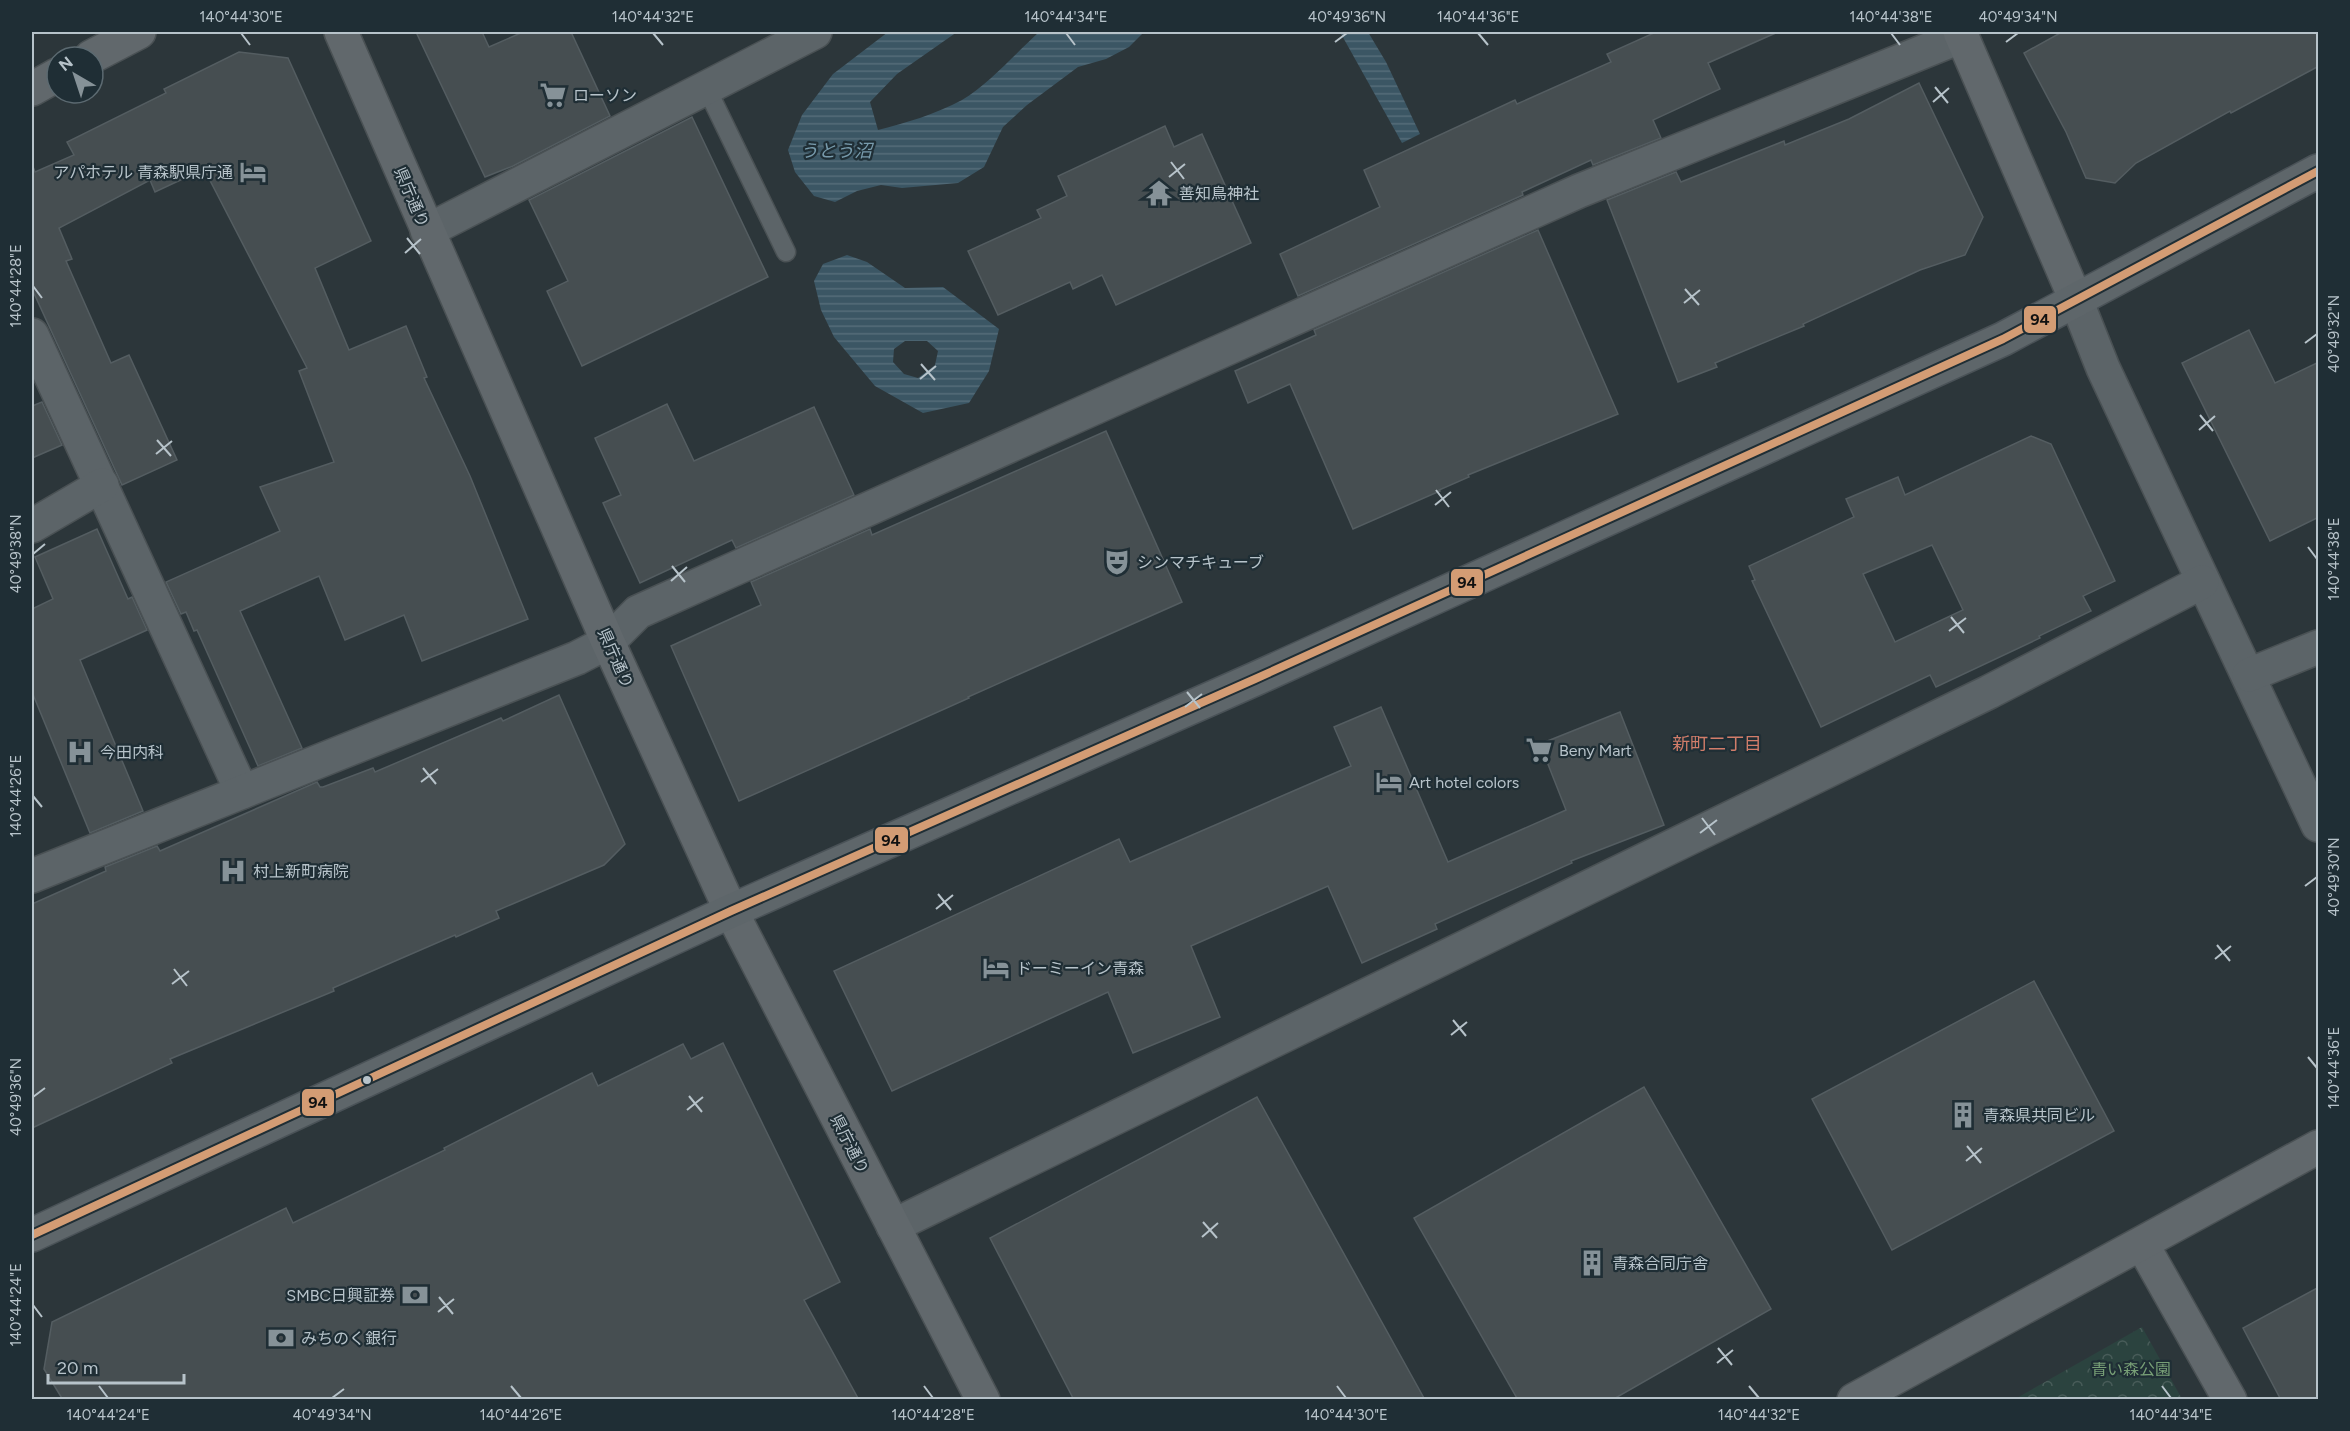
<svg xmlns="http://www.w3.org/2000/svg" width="2350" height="1431" viewBox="0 0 2350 1431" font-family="Figtree,'Noto Sans JP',sans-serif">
<defs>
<pattern id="park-crowns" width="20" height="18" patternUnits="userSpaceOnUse" patternTransform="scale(1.5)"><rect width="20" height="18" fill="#2b433f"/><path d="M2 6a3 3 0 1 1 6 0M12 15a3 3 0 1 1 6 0" fill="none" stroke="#485c59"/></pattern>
<pattern id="water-rules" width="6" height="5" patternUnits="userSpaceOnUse" patternTransform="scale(1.5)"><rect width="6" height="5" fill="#3b5664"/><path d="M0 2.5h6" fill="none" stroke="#556d79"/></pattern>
</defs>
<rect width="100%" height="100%" fill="#2c363a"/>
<path fill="url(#park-crowns)" d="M2142,1327L2182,1399H2015Z"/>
<g fill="url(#water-rules)" fill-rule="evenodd">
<path d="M888,32H957L897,74L870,102L878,130C906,123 936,114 962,100C989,84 1016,53 1039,32H1144L1129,47L1106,59L1078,67L1027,105L1003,127L984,167L958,183L902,188L881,185L857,191L835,202L814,196L795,172L788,150L802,115L833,74Z"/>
<path d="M1340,32H1368L1386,62L1420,134L1402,143Z"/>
<path d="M847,255L867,262L905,288L943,287L999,329L989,371L969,403L923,413L875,386L834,337L821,310L814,281L823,264ZM905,341H927L938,351L935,365L918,378L904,374L893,362L894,349Z"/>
</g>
<g fill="#464e51" stroke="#545d61" stroke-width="1.5" fill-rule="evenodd">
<path d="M416,32H482L489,47L523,32H571L610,116L513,166L485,177Z"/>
<path d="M1656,32H1778L1708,63L1720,89L1653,120L1661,138L1593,165L1591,160L1522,192L1523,195L1298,296L1280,254L1380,207L1364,170L1515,100L1517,104L1611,62L1607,54Z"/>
<path d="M2062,32H2319V66L2231,113L2230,111L2136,163L2115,183L2086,178L2066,132L2024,53Z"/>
<path d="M239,52L288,58L371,241L315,268L349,350L406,326L427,377L424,378L470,476L528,619L422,661L404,615L345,640L319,576L240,611L302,748L258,766L197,630L194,631L186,612L181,614L166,582L280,531L260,487L334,462L299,371L307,368L204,169L155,192L150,180L59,228L72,259L66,261L111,363L129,355L177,460L122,485L32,289V164L35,172L74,155L67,142L166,93L164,89Z"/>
<path d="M1919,83L1983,217L1965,255L1920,270L1803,324L1804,326L1715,363L1717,367L1678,382L1607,200L1676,172L1681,182L1784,141L1785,145L1849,119Z"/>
<path d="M692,117L768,277L582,366L547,291L568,281L529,200Z"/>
<path d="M1165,126L1174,147L1202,134L1251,243L1116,305L1102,275L1073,289L1070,282L998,315L968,251L1041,218L1037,210L1067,196L1058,176Z"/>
<path d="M1538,230L1618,414L1468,475L1469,477L1439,490L1440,491L1353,529L1290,384L1248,403L1235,371L1316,335L1314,330Z"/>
<path d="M2249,330L2275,383L2319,362V517L2270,541L2182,363Z"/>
<path d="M42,402L62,445L32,458V406Z"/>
<path d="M667,404L694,461L814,407L854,495L736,548L732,540L640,583L603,503L621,495L595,438Z"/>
<path d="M1106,431L1182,602L968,697L969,698L739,801L671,646L761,605L751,582L870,529L872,535Z"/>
<path d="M2031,436L2051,444L2115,581L2083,596L2091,611L2039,636L2040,638L1936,687L1930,675L1821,727L1752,581L1755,580L1749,566L1854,517L1846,499L1898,477L1905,495ZM1932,545L1963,610L1895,642L1863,574Z"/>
<path d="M97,529L128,599L132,597L147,630L80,660L143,811L90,833L32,692V609L53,599L35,557Z"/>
<path d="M559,695L625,844L604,865L496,911L499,918L456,937L455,935L333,988L334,991L170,1059L172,1063L32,1128V904L106,871L105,867L157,846L160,851L317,782L320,787H323L373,768L375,772L501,718L503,721Z"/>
<path d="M1381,707L1448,862L1566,810L1540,744L1620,712L1664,825L1571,861L1572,863L1435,924L1437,929L1362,963L1328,886L1191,946L1220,1017L1133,1053L1108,992L892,1091L834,971L1119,839L1130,862L1351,766L1334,727Z"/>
<path d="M2034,981L2114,1131L1892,1250L1812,1099Z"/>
<path d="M723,1043L840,1282L804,1300L859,1400H63L44,1369L52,1322L286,1208L293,1223L445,1150L444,1148L592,1073L598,1086L683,1044L691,1059Z"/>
<path d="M1644,1087L1771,1309L1612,1400H1518L1414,1218Z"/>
<path d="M1257,1097L1425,1400H1074L990,1238Z"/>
<path d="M2319,1287V1400H2281L2243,1328Z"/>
</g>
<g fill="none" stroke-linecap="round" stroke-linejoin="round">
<g stroke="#4a5154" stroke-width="21">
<path id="lane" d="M706,87L786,252"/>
</g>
<g stroke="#4a5154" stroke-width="36">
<g id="street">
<path d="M427,231L815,32"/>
<path d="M2076,300L2103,368L2318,825"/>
<path d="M32,335L242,792"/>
<path d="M32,526L102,485"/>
<path d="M2249,675L2318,647"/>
<path d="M32,876L577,658L608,642L638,612L1579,191L1962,36"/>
<path d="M893,1226L1989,692L2202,582"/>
</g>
</g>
<g stroke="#4a5154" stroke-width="36">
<g id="secondary">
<path d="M341,32L608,642L731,911L983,1400"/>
<path d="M1960,32L2076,300"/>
<path d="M91,57L139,32"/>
<path d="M32,89L57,75"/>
<path d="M2142,1244L2230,1400"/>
<path d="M1854,1400L2318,1147"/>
</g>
</g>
<g stroke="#4a5257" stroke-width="36">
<path id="primary" d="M32,1235L731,911L1255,679L2003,339L2318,171"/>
</g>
<use href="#lane" stroke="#5c6468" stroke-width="18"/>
<use href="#street" stroke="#5c6468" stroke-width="33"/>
<use href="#secondary" stroke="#61686c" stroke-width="33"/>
<use href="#primary" stroke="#5e666a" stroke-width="33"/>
<g stroke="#1f2e35" stroke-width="12">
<path id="bus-1" d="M32,1235L731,911L1255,679L2003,339L2318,171"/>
</g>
<use href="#bus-1" stroke="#d39c74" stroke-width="8"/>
</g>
<path fill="none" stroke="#b7c3ca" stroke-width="2" d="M241,33L250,45M653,33L663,45M1066,33L1075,45M1478,33L1488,45M1891,33L1900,45M1335,42L1347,33M2006,42L2018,33M1935,87L1948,103M1933,102L1949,88M1171,162L1184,179M1169,177L1185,164M407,238L420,254M405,253L421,239M33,286L42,298M1685,289L1699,305M1684,303L1700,290M2305,343L2317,334M921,364L935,380M920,379L936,366M2200,415L2213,431M2199,430L2215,416M157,440L171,456M156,454L172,441M1436,490L1449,507M1435,505L1451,492M2308,547L2317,559M33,554L45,544M672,566L685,582M671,581L687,567M1951,617L1964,633M1949,631L1966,618M1187,692L1200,708M1185,707L1202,694M423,768L436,784M421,782L438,769M33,796L42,807M1702,818L1715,835M1700,833L1717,820M2305,886L2317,877M938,894L951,910M936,909L953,895M2217,945L2230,961M2215,959L2231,946M174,969L187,986M172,984L189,971M1453,1020L1466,1036M1451,1035L1467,1022M2308,1057L2317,1068M689,1096L702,1112M33,1097L45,1088M687,1110L703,1097M1967,1146L1981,1163M1966,1161L1982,1148M1203,1222L1217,1238M1202,1237L1218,1223M439,1297L453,1314M33,1305L42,1317M438,1312L454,1299M1718,1348L1732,1365M1717,1363L1733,1350M99,1386L108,1398M511,1386L521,1398M924,1386L933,1398M1337,1386L1346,1398M1749,1386L1759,1398M2162,1386L2171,1398M332,1398L344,1389"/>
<defs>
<g id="supermarket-bare" transform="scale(2.07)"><path d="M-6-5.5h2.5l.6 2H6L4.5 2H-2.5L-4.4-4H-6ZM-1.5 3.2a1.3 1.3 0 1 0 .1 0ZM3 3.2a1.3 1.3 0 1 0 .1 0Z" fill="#869298" stroke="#1f2e35" stroke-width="2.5" paint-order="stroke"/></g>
<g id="hotel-bare" transform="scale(2.07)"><path d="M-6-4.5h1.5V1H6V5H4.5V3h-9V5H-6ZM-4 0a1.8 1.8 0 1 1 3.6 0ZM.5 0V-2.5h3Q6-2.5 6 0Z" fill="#869298" stroke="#1f2e35" stroke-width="2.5" paint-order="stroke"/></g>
<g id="temple-bare" transform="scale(2.07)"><path d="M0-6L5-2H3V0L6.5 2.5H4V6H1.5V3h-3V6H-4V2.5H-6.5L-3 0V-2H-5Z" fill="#869298" stroke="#1f2e35" stroke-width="2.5" paint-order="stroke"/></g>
<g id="theatre-bare" transform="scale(2.07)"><path d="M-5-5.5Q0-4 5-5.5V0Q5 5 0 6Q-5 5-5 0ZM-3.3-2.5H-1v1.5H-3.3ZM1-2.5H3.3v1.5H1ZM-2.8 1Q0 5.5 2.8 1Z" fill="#869298" stroke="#1f2e35" stroke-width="2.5" paint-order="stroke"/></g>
<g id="hospital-bare" transform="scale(2.07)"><path d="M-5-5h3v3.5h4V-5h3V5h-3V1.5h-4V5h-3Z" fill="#869298" stroke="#1f2e35" stroke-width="2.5" paint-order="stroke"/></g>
<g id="building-bare" transform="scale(2.07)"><path d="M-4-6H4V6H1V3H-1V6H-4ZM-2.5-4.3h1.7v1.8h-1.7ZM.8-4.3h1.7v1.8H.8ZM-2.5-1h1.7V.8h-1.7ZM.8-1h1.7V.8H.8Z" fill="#869298" stroke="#1f2e35" stroke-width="2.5" paint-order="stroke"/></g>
<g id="bank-bare" transform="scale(2.07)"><path d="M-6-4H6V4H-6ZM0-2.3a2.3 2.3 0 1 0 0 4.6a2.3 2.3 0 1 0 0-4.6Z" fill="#869298" stroke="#1f2e35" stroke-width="2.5" paint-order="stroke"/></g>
</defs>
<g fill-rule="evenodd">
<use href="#supermarket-bare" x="553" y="95"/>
<use href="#hotel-bare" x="253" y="172"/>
<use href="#temple-bare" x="1159" y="193"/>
<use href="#theatre-bare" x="1117" y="562"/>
<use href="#supermarket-bare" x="1539" y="750"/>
<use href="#hospital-bare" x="80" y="752"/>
<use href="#hotel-bare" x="1389" y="782"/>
<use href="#hospital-bare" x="233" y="871"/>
<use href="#hotel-bare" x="996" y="968"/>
<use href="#building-bare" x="1963" y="1115"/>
<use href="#building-bare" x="1592" y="1263"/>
<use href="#bank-bare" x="415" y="1295"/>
<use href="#bank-bare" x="281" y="1338"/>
</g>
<circle fill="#b7c3ca" stroke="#1f2e35" stroke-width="2" cx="367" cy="1080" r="5"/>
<g text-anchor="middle" stroke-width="4.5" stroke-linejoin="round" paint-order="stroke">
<g font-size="16" fill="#b7c3ca" stroke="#1f2e35" text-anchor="start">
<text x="573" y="101">ローソン</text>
<text x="233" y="178" text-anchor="end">アパホテル 青森駅県庁通</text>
<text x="1179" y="199">善知鳥神社</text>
<text x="1137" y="568">シンマチキューブ</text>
<text x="1559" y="756">Beny Mart</text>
<text x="100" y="758">今田内科</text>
<text x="1409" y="788">Art hotel colors</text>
<text x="253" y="877">村上新町病院</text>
<text x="1016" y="974">ドーミーイン青森</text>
<text x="1983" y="1121">青森県共同ビル</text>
<text x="1612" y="1269">青森合同庁舎</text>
<text x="395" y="1301" text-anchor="end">SMBC日興証券</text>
<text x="301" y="1344">みちのく銀行</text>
</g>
<g font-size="16" fill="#b7c3ca" stroke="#1f2e35">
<text transform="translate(412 197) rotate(67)" y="6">県庁通り</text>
<text transform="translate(616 658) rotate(66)" y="6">県庁通り</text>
<text transform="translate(850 1144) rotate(63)" y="6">県庁通り</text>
</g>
<g font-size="16" fill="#779f76" stroke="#1f2e35">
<text x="2131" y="1375">青い森公園</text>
</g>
<g font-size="18" font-style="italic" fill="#789bac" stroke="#1f2e35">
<text x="836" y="157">うとう沼</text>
</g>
<g font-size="18" fill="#d27d6a" stroke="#1f2e35">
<text x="1717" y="750">新町二丁目</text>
</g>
</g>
<g stroke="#1f2e35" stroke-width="2">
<rect x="2023" y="305" width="34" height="29" rx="6" fill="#d39c74"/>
<rect x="1450" y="568" width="34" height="29" rx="6" fill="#d39c74"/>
<rect x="874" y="826" width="35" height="28" rx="6" fill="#d39c74"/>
<rect x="301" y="1088" width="34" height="29" rx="6" fill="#d39c74"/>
</g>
<g font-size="16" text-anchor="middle" font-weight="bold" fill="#111">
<text x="2040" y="325">94</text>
<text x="1467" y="588">94</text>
<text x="891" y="846">94</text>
<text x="318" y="1108">94</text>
</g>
<rect width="2350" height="1431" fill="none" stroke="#1f2e35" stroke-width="66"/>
<g transform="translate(75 75) rotate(321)"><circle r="28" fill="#1f2e35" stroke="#5c6a71" stroke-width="1.5"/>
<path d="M0-4.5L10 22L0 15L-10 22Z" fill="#869298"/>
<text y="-9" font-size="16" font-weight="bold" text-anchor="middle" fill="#b7c3ca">N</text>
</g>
<path d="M48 1374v9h136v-9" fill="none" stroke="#b7c3ca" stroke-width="3"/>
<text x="57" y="1374" font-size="18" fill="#b7c3ca" stroke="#1f2e35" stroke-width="4.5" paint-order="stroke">20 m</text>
<rect x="33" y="33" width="2284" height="1365" fill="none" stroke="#b7c3ca" stroke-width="2"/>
<g font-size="15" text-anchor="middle" fill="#b7c3ca">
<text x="241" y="22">140°44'30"E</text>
<text x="653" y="22">140°44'32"E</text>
<text x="1066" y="22">140°44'34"E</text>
<text x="1347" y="22">40°49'36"N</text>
<text x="1478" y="22">140°44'36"E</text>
<text x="1891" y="22">140°44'38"E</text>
<text x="2018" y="22">40°49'34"N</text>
<text transform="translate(16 286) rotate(-90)" y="5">140°44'28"E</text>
<text transform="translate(2334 334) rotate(-90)" y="5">40°49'32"N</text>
<text transform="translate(16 554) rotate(-90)" y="5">40°49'38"N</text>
<text transform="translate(2334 559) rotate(-90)" y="5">140°44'38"E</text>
<text transform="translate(16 796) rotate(-90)" y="5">140°44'26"E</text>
<text transform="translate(2334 877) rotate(-90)" y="5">40°49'30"N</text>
<text transform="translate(2334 1068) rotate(-90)" y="5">140°44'36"E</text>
<text transform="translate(16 1097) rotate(-90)" y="5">40°49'36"N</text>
<text transform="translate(16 1305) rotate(-90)" y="5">140°44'24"E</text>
<text x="108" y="1420">140°44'24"E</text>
<text x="332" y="1420">40°49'34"N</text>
<text x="521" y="1420">140°44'26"E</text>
<text x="933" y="1420">140°44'28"E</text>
<text x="1346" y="1420">140°44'30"E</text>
<text x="1759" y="1420">140°44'32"E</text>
<text x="2171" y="1420">140°44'34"E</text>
</g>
</svg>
